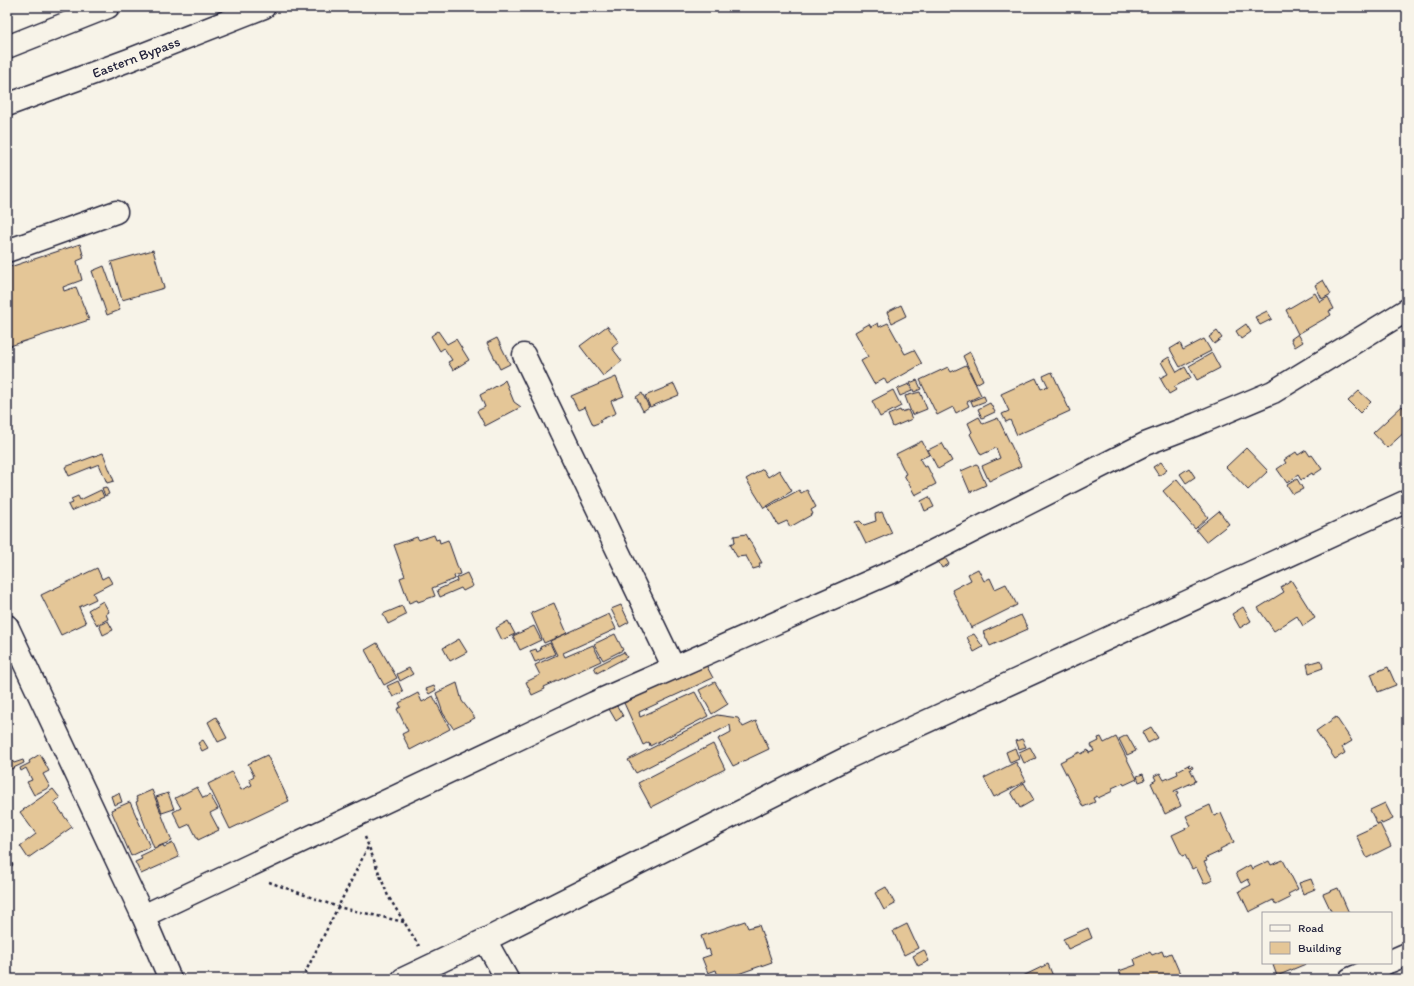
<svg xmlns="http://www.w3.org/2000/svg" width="1414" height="986" viewBox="0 0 1414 986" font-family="Itim,sans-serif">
<rect width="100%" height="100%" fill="#f7f3e8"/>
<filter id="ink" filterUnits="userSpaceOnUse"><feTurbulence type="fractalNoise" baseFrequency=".025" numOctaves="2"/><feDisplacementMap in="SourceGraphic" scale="8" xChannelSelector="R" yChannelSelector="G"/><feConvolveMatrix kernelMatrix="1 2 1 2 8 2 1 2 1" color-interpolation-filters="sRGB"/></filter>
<g filter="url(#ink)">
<g fill="#e4c697" stroke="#22223b">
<path d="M80,244L84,258L77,261L82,280L63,287L64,291L76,287L89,320L7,347V268Z"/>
<path d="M153,250L164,288L122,300L111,262Z"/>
<path d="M104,266L120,310L107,315L92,271Z"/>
<path d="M1323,280L1331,294L1322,299L1315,285Z"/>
<path d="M1315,293L1320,302L1328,297L1334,309L1329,311L1331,315L1298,334L1286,310Z"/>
<path d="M901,305L906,316L892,323L887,312Z"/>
<path d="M1267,311L1272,319L1260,325L1255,317Z"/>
<path d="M878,323L879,327L888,323L905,354L914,350L922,364L887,384L884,378L874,384L861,361L868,357L855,332L869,324L871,327Z"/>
<path d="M1246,324L1251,332L1241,339L1236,331Z"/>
<path d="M607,326L619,342L612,348L622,361L603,376L580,346Z"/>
<path d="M438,331L447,344L456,339L469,360L453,370L448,362L452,360L444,348L440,351L431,336Z"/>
<path d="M1217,331L1222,338L1214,344L1209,337Z"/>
<path d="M1298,334L1303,342L1295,347L1291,339Z"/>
<path d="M497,338L510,364L500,369L487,343Z"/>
<path d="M1204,339L1211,351L1180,367L1170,349L1180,343L1183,350Z"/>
<path d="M970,352L983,380L976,384L963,356Z"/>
<path d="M1212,353L1220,368L1197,380L1189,366Z"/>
<path d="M1407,354V365L1402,361Z"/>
<path d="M1169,357L1177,372L1185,367L1191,378L1174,387L1176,390L1169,394L1160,378L1168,374L1161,362Z"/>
<path d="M966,365L981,395L967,402L969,406L956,413L953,407L937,415L920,380L948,367L951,372Z"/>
<path d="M1052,372L1070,411L1017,435L1010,420L1006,422L1002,414L1009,411L1001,394L1036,378L1041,389L1048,386L1043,376Z"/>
<path d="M616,377L624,396L611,401L616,413L600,420L601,422L593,425L585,407L578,410L571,396Z"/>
<path d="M505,380L514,402L521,407L485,426L477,411L485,407L480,395L502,383Z"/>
<path d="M917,380L921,389L914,392L910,383Z"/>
<path d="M674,384L679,395L650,407L645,396Z"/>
<path d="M909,384L912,391L900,396L897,389Z"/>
<path d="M893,390L901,406L880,417L872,401Z"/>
<path d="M1359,391L1371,402L1360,413L1348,401Z"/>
<path d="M920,392L927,409L912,415L905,396Z"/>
<path d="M642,393L649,407L643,411L636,397Z"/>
<path d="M984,396L986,401L973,406L971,401Z"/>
<path d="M990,403L995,412L982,418L978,409Z"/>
<path d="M1402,406L1407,412V430L1387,448L1373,433Z"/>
<path d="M900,410L901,412L908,410L912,419L893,427L888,415Z"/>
<path d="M979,417L983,424L998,418L1021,466L989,481L982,466L1000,458L996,448L981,455L970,434L972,432L968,423Z"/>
<path d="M922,441L929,455L920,459L924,467L927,466L936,484L915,495L904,475L906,474L896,454Z"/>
<path d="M942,443L952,461L938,469L928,450Z"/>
<path d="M1246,448L1268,471L1248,490L1226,467Z"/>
<path d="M1306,450L1310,456L1312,455L1322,469L1313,475L1312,473L1301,480L1298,475L1287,483L1277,469L1286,463L1284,460L1296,452L1298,455Z"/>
<path d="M103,453L114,481L107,483L99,464L69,476L65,467Z"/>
<path d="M1161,462L1167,470L1159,476L1153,467Z"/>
<path d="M977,464L986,485L970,492L961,471Z"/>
<path d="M1189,468L1195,477L1186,483L1180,474Z"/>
<path d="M763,469L768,477L779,470L792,491L764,508L746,479Z"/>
<path d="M1177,479L1208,517L1195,529L1163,491Z"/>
<path d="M1297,479L1303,489L1293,494L1287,485Z"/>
<path d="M106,487L109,494L105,496L102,488Z"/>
<path d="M101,490L104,497L71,511L68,505L73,503L71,499L78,496L80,500Z"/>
<path d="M799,490L801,493L807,490L816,507L811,510L813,514L790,527L787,521L778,525L768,507Z"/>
<path d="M929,497L934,507L925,511L921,501Z"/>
<path d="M1219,511L1229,524L1206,542L1196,530Z"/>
<path d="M882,512L892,533L866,544L855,522L860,521L864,525L876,521L875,514Z"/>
<path d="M746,534L762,563H759L760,567L753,569L746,556L737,557L730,544L735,542L734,536Z"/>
<path d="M434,535L436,540L439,539L440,543L448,540L460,574L454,576L455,579L432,588L435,596L418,602L417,600L409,603L400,578L405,576L394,545L417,537L419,540Z"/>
<path d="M942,553L949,564L942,568L935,556Z"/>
<path d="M97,568L102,579L108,576L112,583L93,593L96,599L79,607L86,623L61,635L41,595Z"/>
<path d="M978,569L984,581L990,578L995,589L1006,584L1017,605L971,628L952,590L971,580L968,574Z"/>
<path d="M467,573L473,586L463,591L461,588L440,597L437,590L457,581L456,578Z"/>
<path d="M1291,580L1315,618L1303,626L1297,616L1274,631L1258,608L1284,592L1281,587Z"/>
<path d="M103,601L109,612L106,614L108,619L97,625L88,610Z"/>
<path d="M554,603L567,633L544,643L531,613Z"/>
<path d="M621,605L629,622L620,627L611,609Z"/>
<path d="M402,606L406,615L388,624L383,614Z"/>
<path d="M1243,607L1251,621L1240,628L1232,614Z"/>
<path d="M609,614L616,629L563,653L565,657L593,645L601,661L544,687L545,689L532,695L526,682L540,675L535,665L557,655L550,641Z"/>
<path d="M1021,615L1028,629L990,646L983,632Z"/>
<path d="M108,621L113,630L103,635L99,625Z"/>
<path d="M508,621L515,634L502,640L496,628Z"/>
<path d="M534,626L541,640L520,650L513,636Z"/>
<path d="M615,634L623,650L603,660L594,644Z"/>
<path d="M974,634L983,647L974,652L967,637Z"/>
<path d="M459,639L467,652L450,661L443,648Z"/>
<path d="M377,643L397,678L384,685L365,650Z"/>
<path d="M550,643L555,654L535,662L530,651L536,649L537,652L541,650L540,647Z"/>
<path d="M624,652L627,657L597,673L594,667Z"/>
<path d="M1321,660L1323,668L1309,673L1307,664Z"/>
<path d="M705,663L713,678L639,712L640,717L695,692L708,716L650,746L649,742L643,745L624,703Z"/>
<path d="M1388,667L1396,685L1378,692L1371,674Z"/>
<path d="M409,668L413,674L400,681L397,674Z"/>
<path d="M398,681L403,692L393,697L387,686Z"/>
<path d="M715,682L728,704L712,714L699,690Z"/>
<path d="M457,683L462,701L475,718L453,728L443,713L436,693Z"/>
<path d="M434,686L436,690L429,694L426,689Z"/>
<path d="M418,693L422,702L433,696L450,729L410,750L402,734L408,731L397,709L401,707L399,703Z"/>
<path d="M617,706L623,716L616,721L609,709Z"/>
<path d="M717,715L738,718L743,727L756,721L769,749L733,766L718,739L731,732L730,725L636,773L628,760Z"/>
<path d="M216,717L227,738L218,742L208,722Z"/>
<path d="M1336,717L1352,741L1342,747L1345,753L1335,759L1316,731Z"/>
<path d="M1151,727L1158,738L1148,743L1142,732Z"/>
<path d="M1127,735L1136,751L1127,755L1119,739Z"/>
<path d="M1101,737L1104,743L1116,737L1137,779L1124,785L1123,783L1112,788L1113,791L1098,798L1097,796L1093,798L1095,802L1083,807L1060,762L1080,752L1081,754L1088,750L1089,753L1094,751L1091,745L1099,741L1098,738Z"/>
<path d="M1022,739L1026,747L1019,749L1016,741Z"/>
<path d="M203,740L208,748L202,751L198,743Z"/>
<path d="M713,744L725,769L651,807L638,783Z"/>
<path d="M1030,747L1036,758L1024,763L1019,752Z"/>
<path d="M1015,748L1019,759L1010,763L1006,752Z"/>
<path d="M40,754L49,771L43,774L50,787L34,795L27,782L32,780L26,768L21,771L20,768L30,763L29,761Z"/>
<path d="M267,755L289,801L230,829L208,784L232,772L241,790L252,785L249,779L254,776L248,764Z"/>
<path d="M9,757L14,763L23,760L24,763L7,771V759Z"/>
<path d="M1016,762L1026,781L994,797L984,778Z"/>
<path d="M1190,764L1188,766L1189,767L1192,766L1193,768L1190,769L1196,781L1174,791L1175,793L1178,791L1179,793L1176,795L1181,806L1165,814L1151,783L1156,780L1154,776L1160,773L1164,780L1178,774L1177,771Z"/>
<path d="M1143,774L1145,780L1139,782L1137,776Z"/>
<path d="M1024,783L1034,800L1020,808L1011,792Z"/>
<path d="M197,787L203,798L210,795L218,809L210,813L219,830L198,840L190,824L181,828L173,812L181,808L175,798Z"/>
<path d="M53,789L60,798L54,802L72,827L28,858L20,846L36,834L20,812Z"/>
<path d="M152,790L172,841L154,848L136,802L138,801L136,797Z"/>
<path d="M119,793L122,802L114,805L111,796Z"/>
<path d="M168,793L174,809L162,813L156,797Z"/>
<path d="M130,802L150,847L131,856L111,810Z"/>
<path d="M1385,803L1393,819L1382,824L1381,822L1377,824L1370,810Z"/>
<path d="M1210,805L1214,816L1221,813L1234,842L1220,849L1221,851L1206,858L1207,861L1204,862L1213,880L1204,884L1196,867L1192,869L1185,855L1182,856L1172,835L1191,826L1186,816Z"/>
<path d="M1380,824L1391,846L1367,858L1356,835Z"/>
<path d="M173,843L179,857L141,874L135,862L142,859L140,856L163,845L164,847Z"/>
<path d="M7,857L13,865L7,870Z"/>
<path d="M1283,860L1298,889L1288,894L1290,898L1276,905L1273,900L1249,912L1239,891L1251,885L1248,879L1241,883L1236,873L1250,865L1252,869L1269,861L1271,865Z"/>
<path d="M1311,879L1315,889L1303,894L1299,883Z"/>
<path d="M886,887L895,904L884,910L875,893Z"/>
<path d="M1338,888L1349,913H1332L1323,894Z"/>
<path d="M745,921L748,928L759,925L772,962L724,979H719L716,970L708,973L702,958L711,955L709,949L706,950L701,936Z"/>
<path d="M907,924L918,948L904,955L893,931Z"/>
<path d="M1088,928L1092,938L1068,949L1063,939Z"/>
<path d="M924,950L929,961L918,966L913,956Z"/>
<path d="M1162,951L1164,956L1171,953L1182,978L1123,979L1119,971L1136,965L1134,959L1150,952L1152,955Z"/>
<path d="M1277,963H1308L1277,976L1273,965Z"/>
<path d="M1048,964L1053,976L1048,979H1025L1023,976Z"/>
</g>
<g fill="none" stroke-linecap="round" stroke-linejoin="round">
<g stroke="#22223b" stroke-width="25">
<g id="minor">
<path d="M7,251L116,212"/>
<path d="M524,355L674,668"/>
<path d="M7,626L143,916L170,979"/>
<path d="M143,916L594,703L896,570L1145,444L1197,424L1273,392L1407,310"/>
<path d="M485,940L507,979"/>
<path d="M1391,961L1407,954"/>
<path d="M403,979L485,940L849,757L1407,501"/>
<path d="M1350,979L1386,963"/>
</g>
</g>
<g stroke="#22223b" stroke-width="25">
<g id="major">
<path d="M7,47L108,7"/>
<path d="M7,105L129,60L264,7"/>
</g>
</g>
<g stroke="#22223b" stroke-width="2.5" stroke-dasharray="3 3" stroke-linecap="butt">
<path d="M365,837L388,896L419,946"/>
<path d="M269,882L338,907L404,922"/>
<path d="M302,979L368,847"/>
</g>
<use href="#minor" stroke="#f7f3e8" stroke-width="22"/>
<use href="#major" stroke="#f7f3e8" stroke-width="22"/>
</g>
</g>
<g text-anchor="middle" stroke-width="3" stroke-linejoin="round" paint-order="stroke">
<g font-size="14" fill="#22223b" stroke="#f7f3e8">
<text transform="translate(136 57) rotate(-21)" y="5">Eastern Bypass</text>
</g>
</g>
<rect width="1414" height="986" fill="none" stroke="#f7f3e8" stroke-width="24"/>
<rect x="12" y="12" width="1390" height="962" fill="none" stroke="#22223b" stroke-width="1.5" filter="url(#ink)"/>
<rect x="1262" y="912" width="130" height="52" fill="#f7f3e8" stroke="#a29fa3"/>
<rect x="1270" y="925" width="20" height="6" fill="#f7f3e8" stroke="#a29fa3"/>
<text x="1298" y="932" font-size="12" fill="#22223b">Road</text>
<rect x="1270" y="942" width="20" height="12" fill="#e4c697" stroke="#a29fa3"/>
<text x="1298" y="952" font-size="12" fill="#22223b">Building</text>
</svg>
